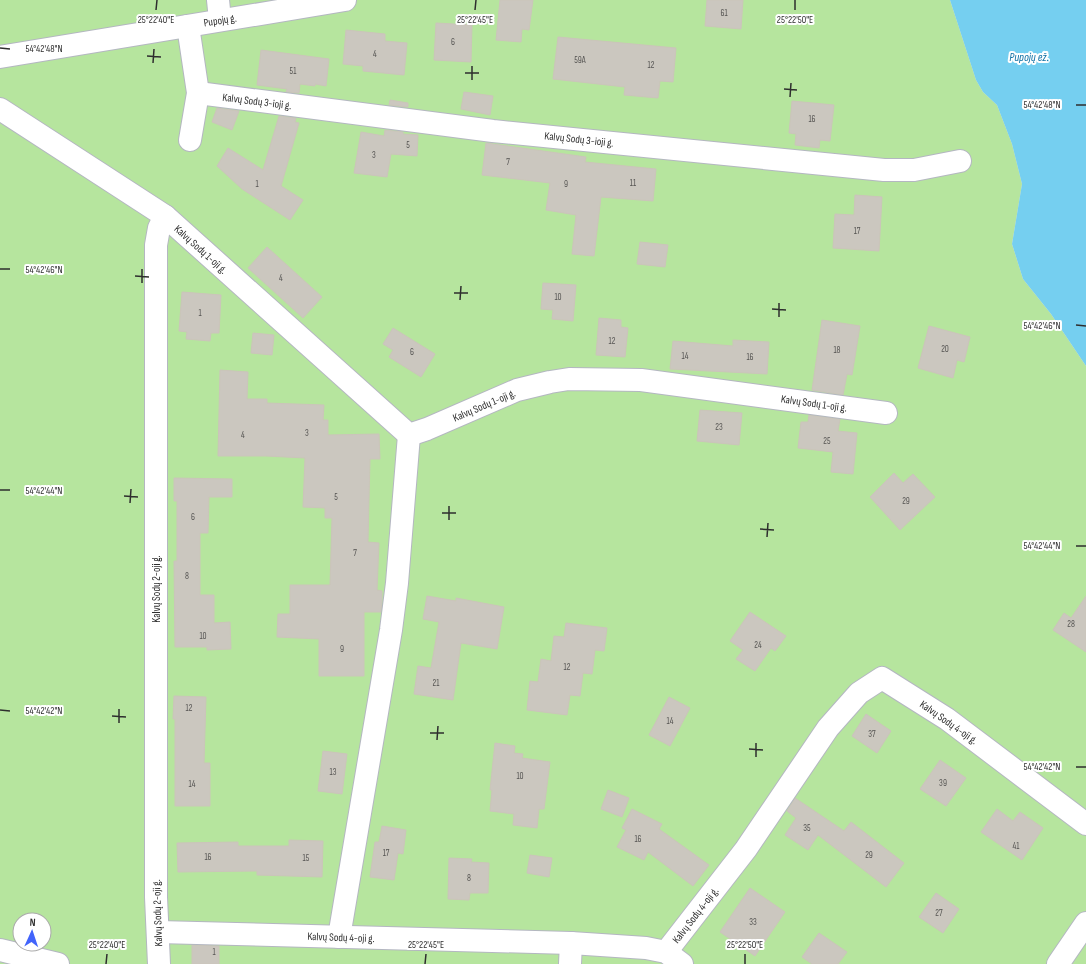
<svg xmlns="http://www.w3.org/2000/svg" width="1086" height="964" viewBox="0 0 1086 964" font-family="'Sofia Sans Condensed',sans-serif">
<rect width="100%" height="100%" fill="#efe9e1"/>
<path fill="#b6e59e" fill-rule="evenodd" d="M0,0H950L976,80L983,92L997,105L1012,144L1022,184L1012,244L1023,279L1051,314L1086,366V964H0ZM20,920H44V944H20Z"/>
<path fill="#75cff0" d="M950,0H1086V366L1051,314L1023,279L1012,244L1022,184L1012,144L997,105L983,92L976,80Z"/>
<g fill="#cbc7bf" stroke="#cbc5ba">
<path d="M500,0H533L529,30L522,29L521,42L496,40Z"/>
<path d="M707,0H743L741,29L705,26Z"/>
<path d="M436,23L472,25L471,62L434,60Z"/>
<path d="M346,30L385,34V41L407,43L404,75L363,71V66L343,64Z"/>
<path d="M558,37L676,48L673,82L660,81L658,98L624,95L625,87L553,79Z"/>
<path d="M261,50L329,59L326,86L315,84V86L300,84L299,93L286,92L287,89L257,85Z"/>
<path d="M464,92L493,96L490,115L461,109Z"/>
<path d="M390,100L408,103V107L389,105Z"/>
<path d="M792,101L834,105L830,141L820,140L819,148L795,145L796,134L789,133Z"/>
<path d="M217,108L239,111L232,130L212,122Z"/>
<path d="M279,116L296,118L295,122L299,123L281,186L303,200L290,220L242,189L217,166L228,148L263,170Z"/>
<path d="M385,130L403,132V134L418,135L417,156L391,154L387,177L354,173L361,132L384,136Z"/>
<path d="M486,143L586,157L585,162L656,169L653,201L601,197L594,256L572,254L576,215L546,210L550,183L482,175Z"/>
<path d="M855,195L882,197L879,251L833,248L835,214L854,215Z"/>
<path d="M640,242L668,245L665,267L637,264Z"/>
<path d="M267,247L322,297L303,318L248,268Z"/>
<path d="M543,283L576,285L573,321L552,319L553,310L541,309Z"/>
<path d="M182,292L221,295L219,333H211L210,341L186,339L187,332L179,331Z"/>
<path d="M599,318L621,320V327L628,328L625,357L596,355Z"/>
<path d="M822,320L860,326L852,375L847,374L843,395L812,390Z"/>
<path d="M929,326L970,337L964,362L957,360L953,378L918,368Z"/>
<path d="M393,328L435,354L421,377L389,357L393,350L383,344Z"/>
<path d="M253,333L274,335L272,355L251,353Z"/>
<path d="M733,340L769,342L767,374L670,369L673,341L733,346Z"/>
<path d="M220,370L248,372L247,399H267V403L324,405L323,420H328V435L379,434L380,459H370L368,542L379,543L377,590L382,591V602L381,612H364V676H319V639L277,637L278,614H290V585H330L332,518H325V508L303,507L305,458L266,456H218Z"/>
<path d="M700,410L742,413L739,445L697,441Z"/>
<path d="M809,415L840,419L838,431L857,433L853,474L831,472L833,452L798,448L801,422H808Z"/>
<path d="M894,473L903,483L913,474L935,497L900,530L870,497Z"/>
<path d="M174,478L232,479V497H209L208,533H200V595H214V623L230,622L231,649L207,650V647H175L174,561H177V501H174Z"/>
<path d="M427,596L456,601V598L504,607L497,649L461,643L453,700L414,694L418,666L431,668L439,622L423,619Z"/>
<path d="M1086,596V652L1053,630L1064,613L1071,618Z"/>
<path d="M750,612L786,636L775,651L771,648L755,671L736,659L743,650L730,641Z"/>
<path d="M566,623L607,628L604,651L595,650L592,674L583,673L580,696L570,695L567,715L527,710L530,681L538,682L541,659L551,661L554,636L564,637Z"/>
<path d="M174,696L206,697L204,763H210V806H175V719H173Z"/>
<path d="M669,697L690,708L670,746L649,735Z"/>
<path d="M866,714L891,731L877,753L852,736Z"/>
<path d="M495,743L515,746L514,753L523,754L522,758L550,762L544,809H539L537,828L513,825L514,814L490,811L492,790H490Z"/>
<path d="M323,751L347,754L342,794L318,791Z"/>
<path d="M940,760L966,778L946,806L920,789Z"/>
<path d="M608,790L629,798L622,817L601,809Z"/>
<path d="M795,798L844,831L851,822L904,863L886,887L818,835L808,850L785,835L796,818L787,811Z"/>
<path d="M632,809L662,824L659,829L709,865L693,886L648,852L644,860L617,847L626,830L622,828Z"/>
<path d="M997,809L1013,821L1020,812L1043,828L1022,860L981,832Z"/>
<path d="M382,826L406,830L403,854L398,853L394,880L370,877L375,842H379Z"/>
<path d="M289,840L323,841L322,877L257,875V871L178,872L177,843L238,842V846H289Z"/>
<path d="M530,855L552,858L549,877L527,873Z"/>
<path d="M449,858L472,859L471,862L489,863L488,893H470L469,900L448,899Z"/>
<path d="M750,888L785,912L755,956L720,932Z"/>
<path d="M936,893L959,909L943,933L919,917Z"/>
<path d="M819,933L847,952L838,964H812L802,957Z"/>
<path d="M192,945L219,946V964H192Z"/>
</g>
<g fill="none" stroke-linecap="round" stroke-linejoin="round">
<g stroke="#b4b7c1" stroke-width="24">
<g id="minor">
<path d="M218,0L220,20"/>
<path d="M188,26L198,93L190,140"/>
<path d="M0,57L345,0"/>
<path d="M198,93L493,131L884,170H914L960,161"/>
<path d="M0,109L165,216L409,435L427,429L517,390L550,382L569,379L641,380L886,413"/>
<path d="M158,932L571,943L646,948L666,952L682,964"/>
<path d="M339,937L391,630L397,583L409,435"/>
<path d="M0,950L58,964"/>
<path d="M666,952L746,849L828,728L859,693L882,678L947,719L1086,824"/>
<path d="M159,964L156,897V245L159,228L165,216"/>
<path d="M570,964L571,943"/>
<path d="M1058,964L1086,923"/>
</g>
</g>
<use href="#minor" stroke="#fff" stroke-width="22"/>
</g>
<path fill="none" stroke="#2e2e2e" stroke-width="1.5" d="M156,10L157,0M475,10L476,0M795,10V0M0,48L10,49M147,56L161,57M153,63L154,49M465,73H479M472,80V66M784,89L797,90M790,97L791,83M1076,105H1086M0,269H10M135,276L149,277M142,283V269M454,293H468M460,300L461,286M772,309L786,310M779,317V303M1076,325L1086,326M0,490H10M124,496L138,497M130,503L131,489M442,513H456M449,520V506M760,529L774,530M767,537L768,523M1076,546H1086M0,710L10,711M112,716L126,717M119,723V709M430,733H444M437,740L438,726M749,749L763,750M756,757V743M1076,767H1086M106,964L107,954M425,964L426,954M745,964V954"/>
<g text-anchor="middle" stroke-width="4" stroke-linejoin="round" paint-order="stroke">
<g font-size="9" fill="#555452">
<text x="724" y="16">61</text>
<text x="453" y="45">6</text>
<text x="375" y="57">4</text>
<text x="580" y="63">59A</text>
<text x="651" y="68">12</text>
<text x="293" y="74">51</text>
<text x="812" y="122">16</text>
<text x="408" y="148">5</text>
<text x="374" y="158">3</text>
<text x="508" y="165">7</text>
<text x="633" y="186">11</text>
<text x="257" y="187">1</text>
<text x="566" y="187">9</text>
<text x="857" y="234">17</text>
<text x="281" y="281">4</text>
<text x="558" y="300">10</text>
<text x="200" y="316">1</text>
<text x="612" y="344">12</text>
<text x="945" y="352">20</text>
<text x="837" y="353">18</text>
<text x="412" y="355">6</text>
<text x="685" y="359">14</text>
<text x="750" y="360">16</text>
<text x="719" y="430">23</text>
<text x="307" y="436">3</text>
<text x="243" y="438">4</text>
<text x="827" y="444">25</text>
<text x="336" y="500">5</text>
<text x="906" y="504">29</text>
<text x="193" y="520">6</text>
<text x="355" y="556">7</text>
<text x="187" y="579">8</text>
<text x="1071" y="627">28</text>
<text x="203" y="639">10</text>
<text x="758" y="648">24</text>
<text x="342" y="652">9</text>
<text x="567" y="670">12</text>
<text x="436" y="686">21</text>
<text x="189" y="711">12</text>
<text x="670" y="724">14</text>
<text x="872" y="737">37</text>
<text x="333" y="775">13</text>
<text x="520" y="779">10</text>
<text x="943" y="786">39</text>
<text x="192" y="787">14</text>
<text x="807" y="831">35</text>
<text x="638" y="842">16</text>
<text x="1016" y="849">41</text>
<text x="386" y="856">17</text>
<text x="869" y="858">29</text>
<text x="208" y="860">16</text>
<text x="306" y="861">15</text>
<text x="469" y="881">8</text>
<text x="939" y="916">27</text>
<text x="753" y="925">33</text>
<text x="214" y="955">1</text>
</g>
<g font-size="11" fill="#2e2e2e" stroke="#fff">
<text transform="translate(220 20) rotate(-9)" y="4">Pupojų g.</text>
<text transform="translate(257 101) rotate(7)" y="4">Kalvų Sodų 3-ioji g.</text>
<text transform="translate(579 139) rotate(6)" y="4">Kalvų Sodų 3-ioji g.</text>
<text transform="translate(201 249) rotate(42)" y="4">Kalvų Sodų 1-oji g.</text>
<text transform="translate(814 403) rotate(8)" y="4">Kalvų Sodų 1-oji g.</text>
<text transform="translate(484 405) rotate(-23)" y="4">Kalvų Sodų 1-oji g.</text>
<text transform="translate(156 589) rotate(-90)" y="4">Kalvų Sodų 2-oji g.</text>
<text transform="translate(949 722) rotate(35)" y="4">Kalvų Sodų 4-oji g.</text>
<text transform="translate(157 913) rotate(-92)" y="4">Kalvų Sodų 2-oji g.</text>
<text transform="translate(695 915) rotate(-52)" y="4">Kalvų Sodų 4-oji g.</text>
<text transform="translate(341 937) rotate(2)" y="4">Kalvų Sodų 4-oji g.</text>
</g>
<g font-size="12" font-style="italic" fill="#0d6fa3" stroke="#fff">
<text x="1029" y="61">Pupojų ež.</text>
</g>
</g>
<g font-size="10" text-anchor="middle" fill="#2e2e2e" stroke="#fff" stroke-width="4" stroke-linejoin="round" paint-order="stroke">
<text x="156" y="23">25°22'40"E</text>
<text x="475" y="23">25°22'45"E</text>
<text x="795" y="23">25°22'50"E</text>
<text x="44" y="52">54°42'48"N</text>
<text x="1042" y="108">54°42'48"N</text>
<text x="44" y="273">54°42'46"N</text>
<text x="1042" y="329">54°42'46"N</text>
<text x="44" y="494">54°42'44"N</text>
<text x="1042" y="549">54°42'44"N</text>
<text x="44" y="714">54°42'42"N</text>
<text x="1042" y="770">54°42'42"N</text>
<text x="107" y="948">25°22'40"E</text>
<text x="426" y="948">25°22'45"E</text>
<text x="745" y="948">25°22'50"E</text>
</g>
<g transform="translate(32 932) rotate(3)"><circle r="19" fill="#ffffff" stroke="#ababab"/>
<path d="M0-3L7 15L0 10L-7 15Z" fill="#4264fb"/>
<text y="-6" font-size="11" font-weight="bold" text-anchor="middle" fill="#2e2e2e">N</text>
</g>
</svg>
